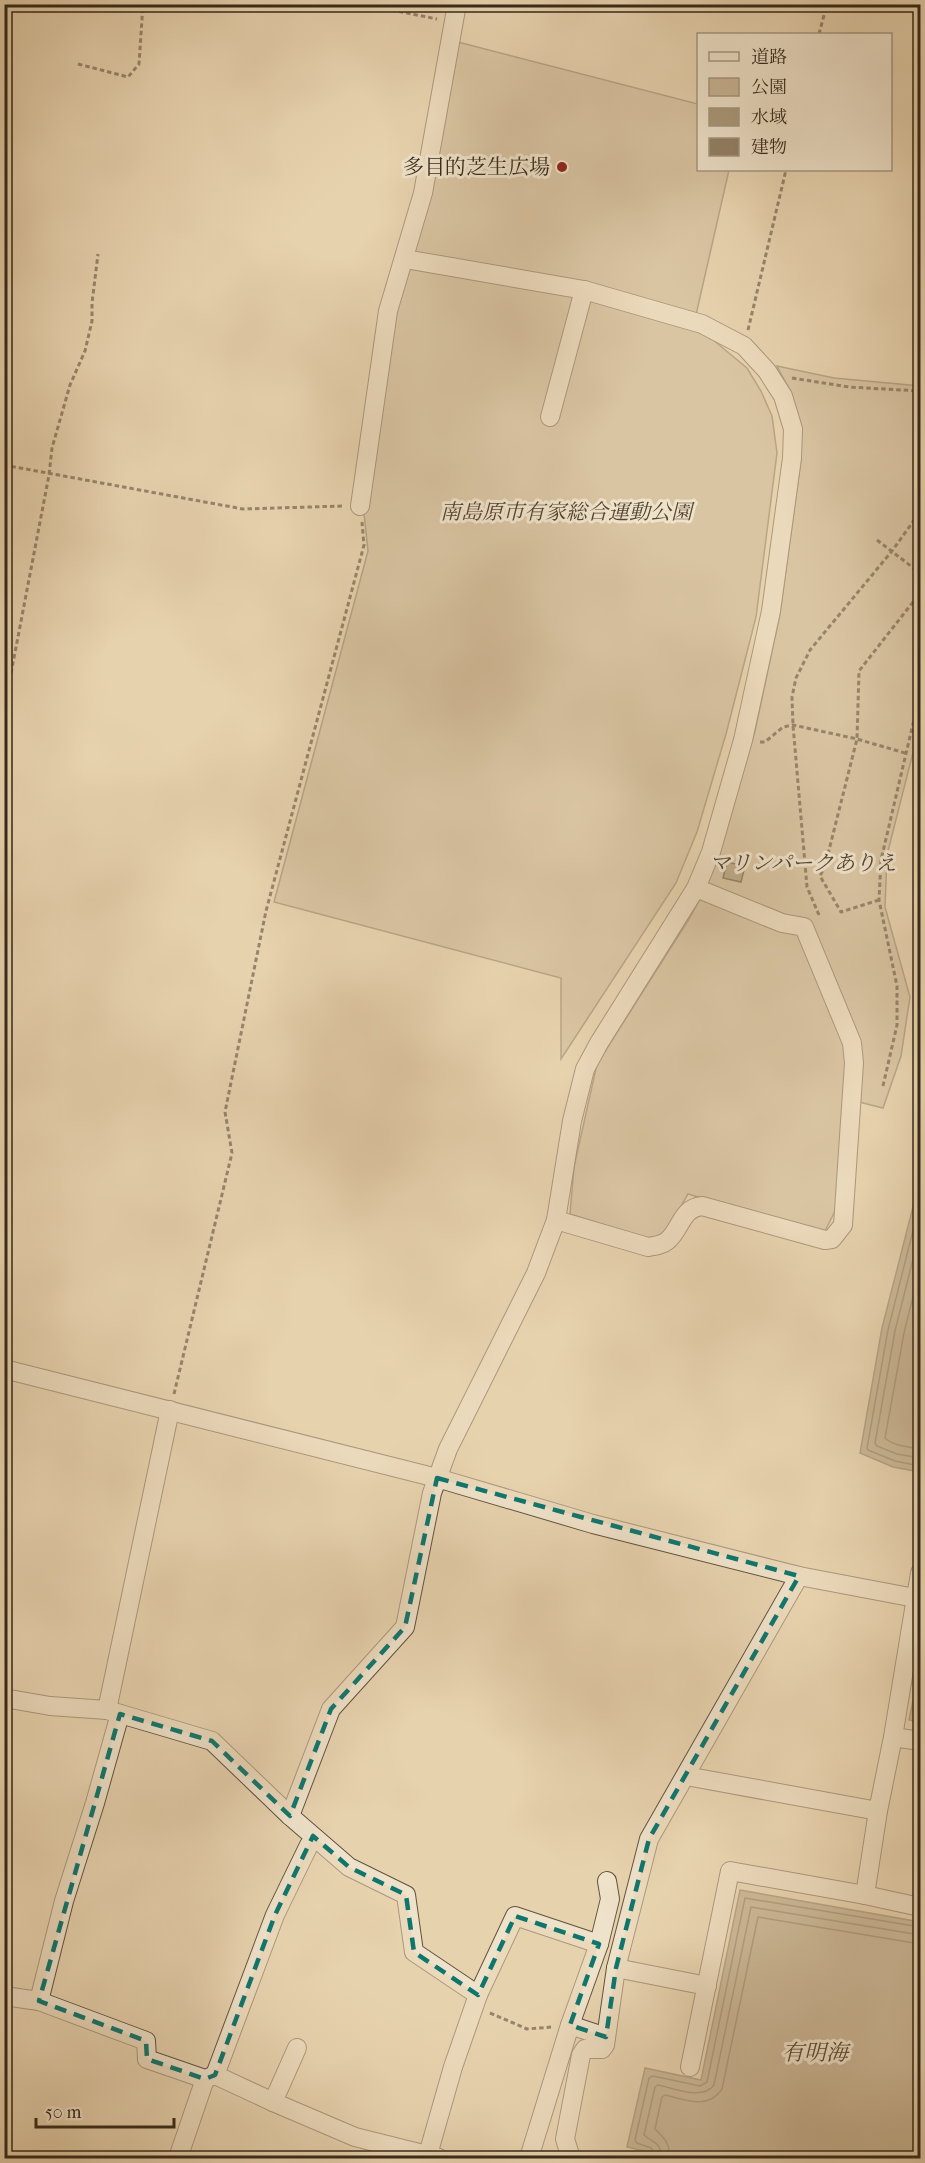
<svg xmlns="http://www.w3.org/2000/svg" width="925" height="2163" viewBox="0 0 925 2163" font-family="'IM FELL French Canon','Noto Serif JP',serif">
<rect width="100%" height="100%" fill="#e7d2ae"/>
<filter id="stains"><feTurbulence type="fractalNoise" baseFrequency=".00333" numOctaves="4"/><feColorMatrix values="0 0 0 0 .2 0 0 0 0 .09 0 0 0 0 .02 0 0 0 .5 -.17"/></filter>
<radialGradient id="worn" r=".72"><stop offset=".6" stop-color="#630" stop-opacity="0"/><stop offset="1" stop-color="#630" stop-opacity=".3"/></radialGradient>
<g fill="#c9b595" stroke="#806f57" stroke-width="1.5">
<path d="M458,42L698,104V170H729L693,328L712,339L747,368L761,391L772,416L777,453L756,617L726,734L697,832L676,883L561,1059V978L274,902L368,551L363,504L396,303Z"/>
<path d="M777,366L834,378L920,386V725L887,855L885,907L910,997L901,1056L883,1108L847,1099L836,1209L823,1235L688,1194L666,1233L653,1240L570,1214L574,1167L597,1064L689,919L705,890L719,854L755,731L780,614L801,460L800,425L790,391Z"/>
</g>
<g fill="#ab997b" stroke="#7c6c54" stroke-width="1.5">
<path d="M920,1191V1472L893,1467L860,1453L882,1328L914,1203Z"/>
<path d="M920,1668V1722L909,1720Z"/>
<path d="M740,1890L920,1922V2158H646L648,2152L627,2147L645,2068L701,2080Z"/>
</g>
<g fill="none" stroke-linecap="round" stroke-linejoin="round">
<g stroke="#70614a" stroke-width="1.5">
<path d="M920,1203L888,1330L867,1448L868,1450L895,1461L920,1466"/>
<path d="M920,1231L895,1331L875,1443L877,1446L897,1454L920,1458"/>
<path d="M920,1268L904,1333L885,1438C894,1446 908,1447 920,1449"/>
<path d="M652,2158L654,2152L651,2148L637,2143L635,2140L649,2078L653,2076L700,2086L707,2082L745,1898L920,1927"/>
<path d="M660,2158C663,2143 653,2143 644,2135L655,2087L658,2085C674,2088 702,2101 714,2085L751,1907L920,1935"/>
<path d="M669,2158C671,2144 664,2138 655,2129L662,2097L665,2095C685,2100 708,2110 722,2089L758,1917L920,1944"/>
</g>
</g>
<path fill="#928166" stroke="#362919" stroke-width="1.5" d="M727,862L745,866L741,882L723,878Z"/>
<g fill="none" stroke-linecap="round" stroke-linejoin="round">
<g stroke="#62533e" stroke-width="20">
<g id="minor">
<path d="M550,417L584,290"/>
<path d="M360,506L388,311L423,193L457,4"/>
<path d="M556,1220L648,1247C655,1246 662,1245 667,1241C681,1230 681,1208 702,1206L825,1240L832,1239L843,1225L854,1063L852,1043L804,927L782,923L696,888"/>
<path d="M4,1369L437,1478L593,1524L799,1576L649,1839L616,1968L605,2045L602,2049H585L581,2055L565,2139L571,2158"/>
<path d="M799,1576L915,1598"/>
<path d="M4,1698L50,1706L107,1710L212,1741L290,1816L349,1867L406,1895L414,1952L478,1995"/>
<path d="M107,1710L170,1410"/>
<path d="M893,1737L920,1741"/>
<path d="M686,1776L878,1811"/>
<path d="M290,1816L331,1709L405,1627L432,1493L448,1449L536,1273L556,1220L572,1121L585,1069L599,1043L696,888L711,852L743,740L771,611L792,458L793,429L783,396L767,371L744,346L702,324L584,290L405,259"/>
<path d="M865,1895L878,1811L893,1737L920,1573"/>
<path d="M616,1968L707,1986"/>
<path d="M4,1996L39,2001L146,2041L147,2059L205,2079L215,2075L273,2102L355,2137L439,2158"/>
<path d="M39,2001L64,1901L95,1803L120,1714"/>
<path d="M570,2025L606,2037"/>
<path d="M690,2067L730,1871L865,1895L920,1907"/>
<path d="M215,2075L275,1915L309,1845L316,1839"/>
<path d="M273,2102L297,2048"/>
<path d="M178,2158L205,2079"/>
<path d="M427,2158L453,2067L478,1995L515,1916L599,1944"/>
<path d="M529,2158L570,2025L599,1944L610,1899L607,1881"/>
</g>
</g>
<g stroke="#362919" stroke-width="3" stroke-dasharray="4.5 3" stroke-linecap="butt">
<path d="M362,4L437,19"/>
<path d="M819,34L827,4"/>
<path d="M78,64L128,77L139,64L143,4"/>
<path d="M748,330L786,170"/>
<path d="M792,378L849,387L920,391"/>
<path d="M4,465L243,509L343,506"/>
<path d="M877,540L920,573"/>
<path d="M4,710L49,475L52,448L70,385L85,351L92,321V303L98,254"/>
<path d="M760,742H765L783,727L793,725L857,739L905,753"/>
<path d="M879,900L841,912L820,876L825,866L857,739L859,671L920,593"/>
<path d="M819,915L807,887L793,725L792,697L796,678L810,650L892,551L920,512"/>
<path d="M883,1086L897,1025V986L879,900L881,860L920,694"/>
<path d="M174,1394L232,1153L225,1112L266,911L364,545L362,522"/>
<path d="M490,2013L527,2029L552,2027"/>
</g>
<use href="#minor" stroke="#efe2ca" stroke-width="18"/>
</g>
<path d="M0 0H925V2163H0ZM437,1478L799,1576L649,1839L616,1968L606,2037L570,2025L599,1944L515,1916L478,1995L414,1952L406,1895L349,1867L313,1836L275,1915L215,2075L205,2079L147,2059L146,2041L39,2001L120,1714L212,1741L290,1816L331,1709L405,1627Z" fill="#e7d2ae" fill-opacity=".55" fill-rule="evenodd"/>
<path fill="none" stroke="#0f766e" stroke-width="4.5" stroke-dasharray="12 8" stroke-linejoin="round" d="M437,1478L799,1576L649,1839L616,1968L606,2037L570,2025L599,1944L515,1916L478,1995L414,1952L406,1895L349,1867L313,1836L275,1915L215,2075L205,2079L147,2059L146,2041L39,2001L120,1714L212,1741L290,1816L331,1709L405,1627Z"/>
<circle fill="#8f2418" stroke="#efe2ca" stroke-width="2" cx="562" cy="167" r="6"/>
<g text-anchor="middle" stroke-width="6" stroke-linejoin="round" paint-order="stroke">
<g font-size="21" fill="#362919" stroke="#efe2ca" text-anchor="end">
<text x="550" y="174">多目的芝生広場</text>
</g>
<g font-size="21" font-style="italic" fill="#534532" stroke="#efe2ca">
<text x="566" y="519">南島原市有家総合運動公園</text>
<text x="803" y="870">マリンパークありえ</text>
</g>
<g font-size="22" font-style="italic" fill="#594b36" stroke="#efe2ca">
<text x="815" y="2060">有明海</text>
</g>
</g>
<rect width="925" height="2163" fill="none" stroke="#e7d2ae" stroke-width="24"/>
<rect x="6" y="6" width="913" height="2151" fill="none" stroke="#362919" stroke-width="3"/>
<rect x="12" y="12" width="901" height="2139" fill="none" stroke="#362919" stroke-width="1.5"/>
<rect x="697" y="33" width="195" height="138" fill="#efe2ca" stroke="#a59883" stroke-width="1.5"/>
<rect x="709" y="52" width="30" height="9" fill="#efe2ca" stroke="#a59883" stroke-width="1.5"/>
<text x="751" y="63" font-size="18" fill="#362919">道路</text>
<rect x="709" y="78" width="30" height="18" fill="#c9b595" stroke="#a59883" stroke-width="1.5"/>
<text x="751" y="93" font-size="18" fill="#362919">公園</text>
<rect x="709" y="108" width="30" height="18" fill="#ab997b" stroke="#a59883" stroke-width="1.5"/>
<text x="751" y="123" font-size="18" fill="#362919">水域</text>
<rect x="709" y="138" width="30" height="18" fill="#928166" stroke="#a59883" stroke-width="1.5"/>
<text x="751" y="153" font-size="18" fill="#362919">建物</text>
<path d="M36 2118v9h138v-9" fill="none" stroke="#362919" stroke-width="3"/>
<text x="45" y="2118" font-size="18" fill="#362919" stroke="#efe2ca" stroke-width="4.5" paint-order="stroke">50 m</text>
<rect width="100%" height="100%" filter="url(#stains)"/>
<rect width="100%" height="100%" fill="url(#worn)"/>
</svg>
